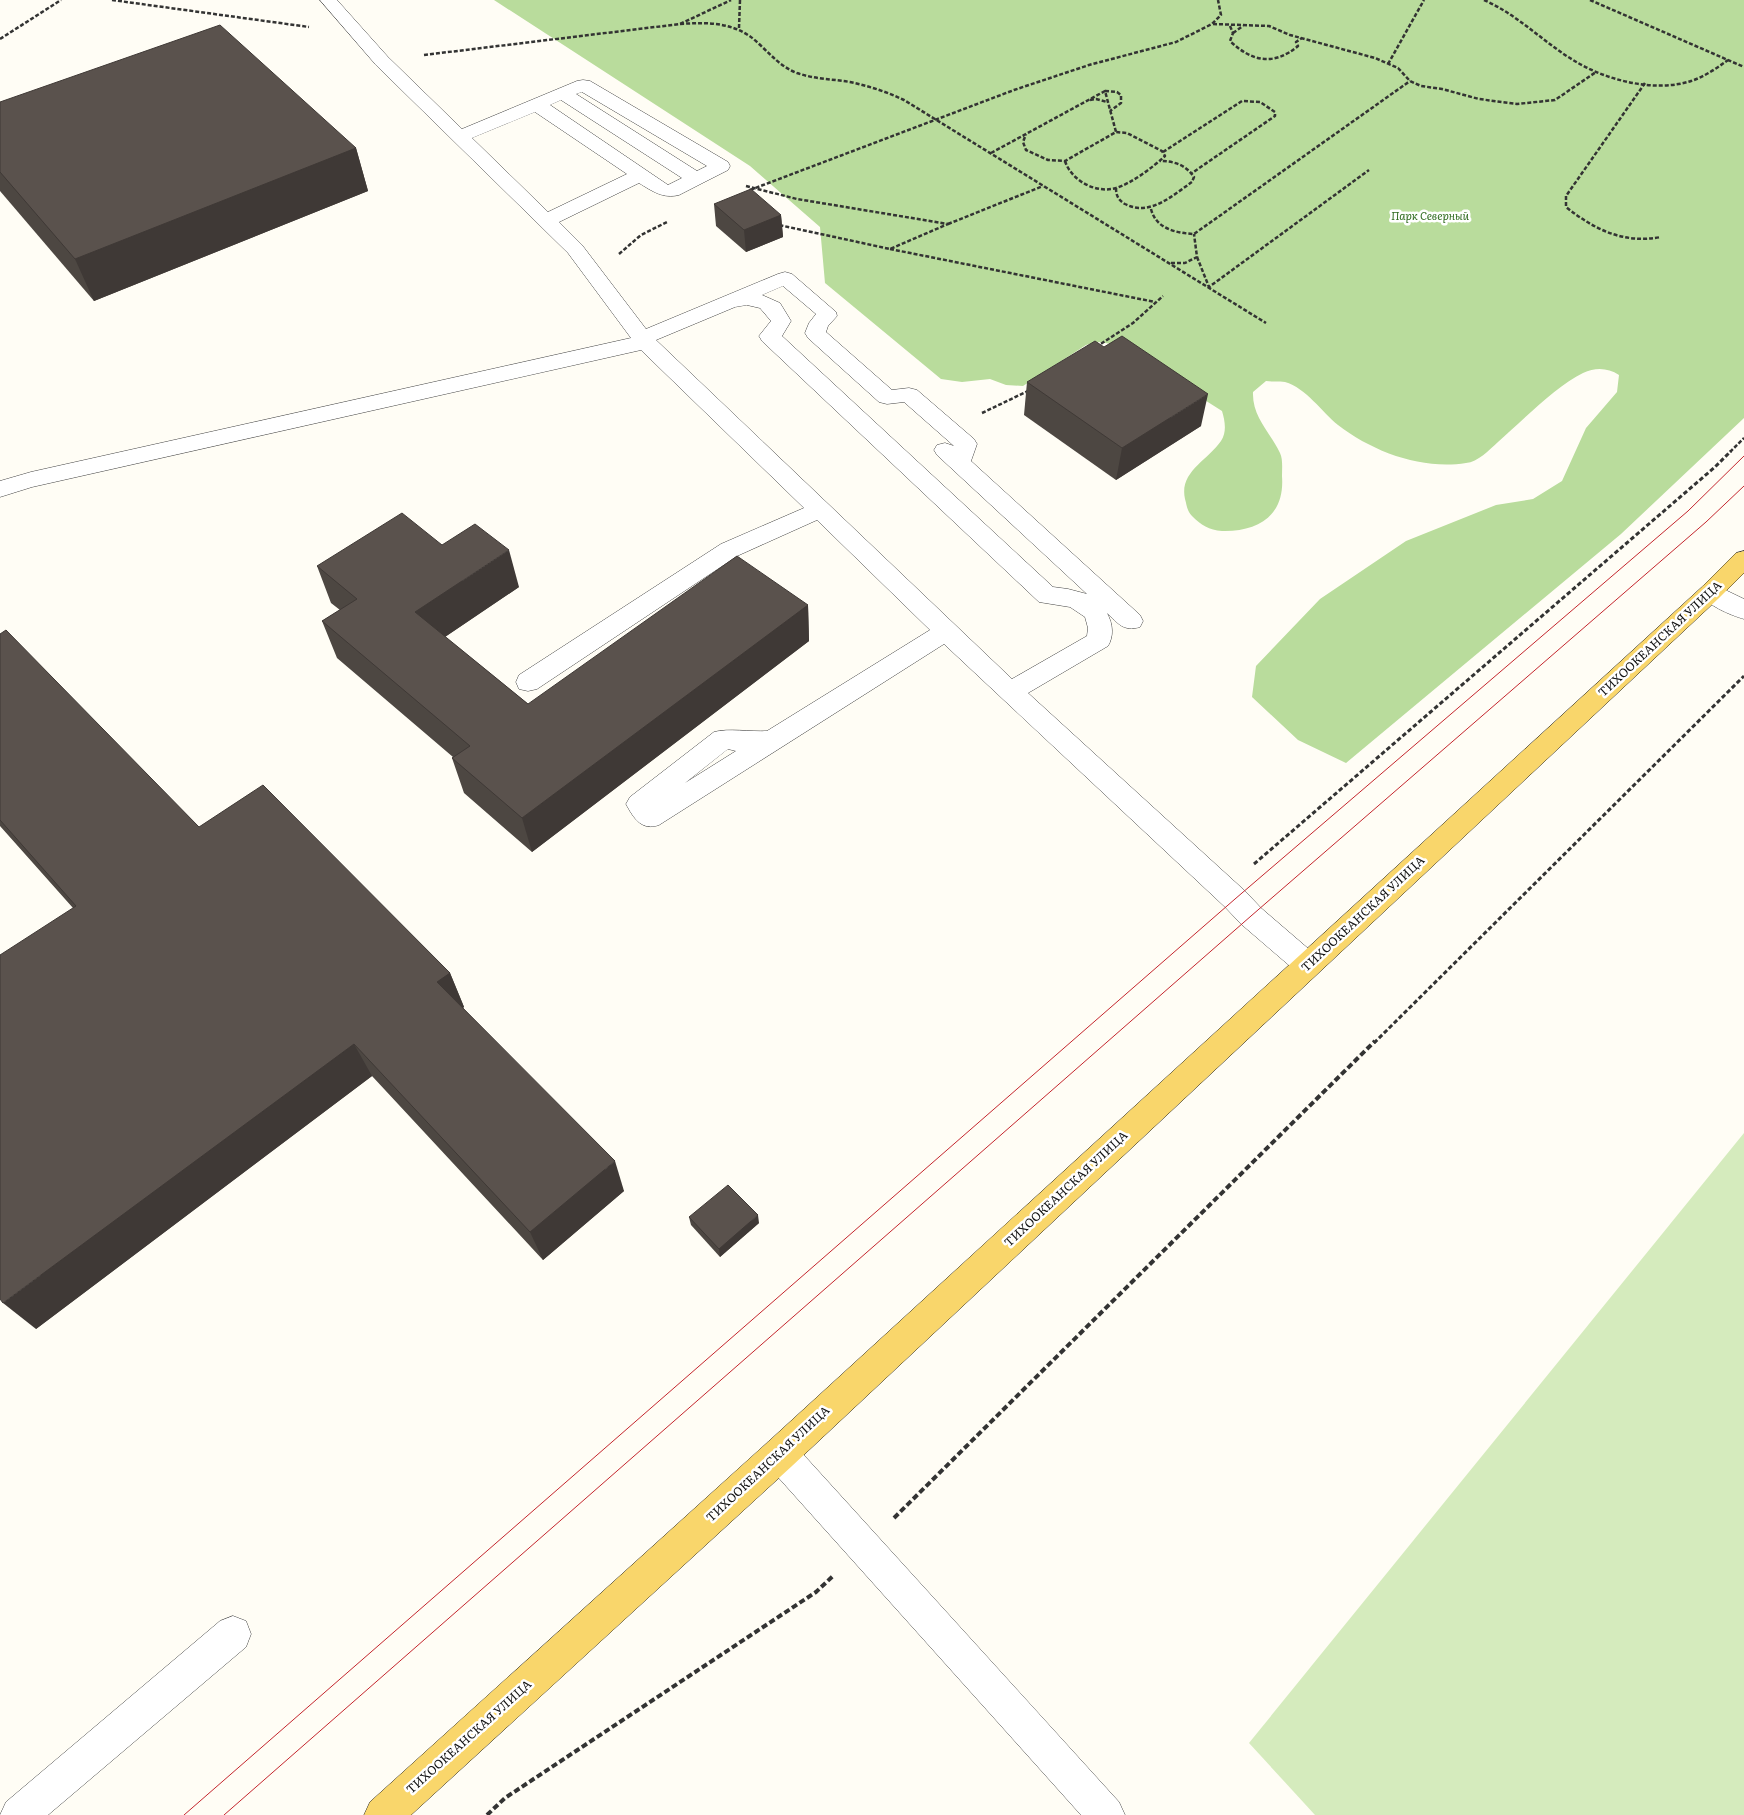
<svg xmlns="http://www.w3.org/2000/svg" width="1744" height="1815" viewBox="0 0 1744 1815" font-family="Literata,serif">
<rect width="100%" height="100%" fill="#fffdf5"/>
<path fill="#d5ebbd" d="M1744,1133V1815H1315L1249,1743Z"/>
<path fill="#b9dc9c" d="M494,0H1744V418L1621,534L1346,763L1298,740L1252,697L1256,666L1320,599L1406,541L1496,505L1533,499L1562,481L1586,428L1617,392L1619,375C1608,368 1596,367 1583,373C1556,386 1521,422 1498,442C1489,450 1478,462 1466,463C1422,470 1373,452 1338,425C1322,412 1306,388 1285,382C1279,381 1272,382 1266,381L1253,392C1252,417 1270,432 1280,453C1283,459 1282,469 1282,476C1285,516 1258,532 1222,531C1209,530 1201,525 1192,516C1187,511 1187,506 1185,499C1179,472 1207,461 1221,441C1227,432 1225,421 1222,411L1118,345L1099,342L1086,345L1023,386L1006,385L990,379L962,382L941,379L825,283L820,227L750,166Z"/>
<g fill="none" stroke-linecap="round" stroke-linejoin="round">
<g stroke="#444" stroke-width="1">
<g id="minor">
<path d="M320,0H337L388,57L462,129L577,81L583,80L590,81L728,162L730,166L728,170L679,195C663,199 652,191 639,183L559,222L582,245L646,329L778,274L785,272L792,274L836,312L837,316L828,326L826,332L892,390L909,388L917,390L974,439L977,444L971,461L1140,615L1143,621L1140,627C1123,632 1118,623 1107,613C1113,624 1114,636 1108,646L1028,693L1245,891L1261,908L1318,957L1322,965L1318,973L1308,977L1298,973L1241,924L1225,907L944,644L659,825C642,831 634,819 626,804L630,797L714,732C728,728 751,732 767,731L930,630L817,520L737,556L537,689L528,691L519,689L516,682L519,675L721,544L804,508L641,350L32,487L0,497V481L31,472L631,338L568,253L376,65ZM582,92L707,166L697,171L576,94ZM561,100L682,178L668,185L550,105ZM535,112L627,174L548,212L472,138ZM783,286L816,314L809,323L805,333L808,338L879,402L887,404L904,402L954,446L945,443L937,445L934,450L937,455L1087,594L1068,589L1053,587L782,336L791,321L780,303L762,295ZM747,305L760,308L771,321L759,336L762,341L1039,602L1070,607L1085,617L1088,628L1087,636L1012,679L656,340L735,307ZM728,749L736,751L685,783Z"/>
<path d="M1711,583L1744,599V619C1730,615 1706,605 1699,592L1703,586Z"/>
<path d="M780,1437L792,1442L1119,1802L1125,1815H1081L768,1466L763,1454L768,1442Z"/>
<path d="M233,1616L246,1621L251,1634L246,1647L48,1815H0L6,1802L220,1621Z"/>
</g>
</g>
<g stroke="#222" stroke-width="1">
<path id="major" d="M1744,551V573L1719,598L792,1466L411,1815H364L370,1802L768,1442L1703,586L1736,553Z"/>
</g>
<g stroke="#333" stroke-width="2.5" stroke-dasharray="4 2" stroke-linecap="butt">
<path d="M112,0L309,27"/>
<path d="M1484,0C1518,15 1542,41 1573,60C1605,80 1654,93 1691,81C1704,77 1717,68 1728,60"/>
<path d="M1590,0L1744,67"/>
<path d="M680,24C709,22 736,22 758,43C771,55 781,67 797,73C814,79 832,79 850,82C869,86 887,92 904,100L1266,323"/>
<path d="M1213,24L1269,26L1290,35L1375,58L1398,68L1410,81L1421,86L1442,89L1479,99L1517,104L1555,100L1596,72"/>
<path d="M1230,26L1233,33L1230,41C1252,62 1274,66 1298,46L1296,42L1302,38"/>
<path d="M739,28L740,0"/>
<path d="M1233,33L1243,26"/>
<path d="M0,39L61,0"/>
<path d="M424,55L680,24L731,0"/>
<path d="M1388,64L1424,0"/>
<path d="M1645,83L1566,196V207C1595,230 1624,244 1661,237"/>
<path d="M1105,91L1117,92L1121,95V103L1110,111"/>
<path d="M1090,100L1096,99L1107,102"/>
<path d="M1163,152L1242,101L1260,102L1275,112V116L1192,173"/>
<path d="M991,153L1105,91L1116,132L1065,161L1048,160L1026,150L1023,142L1026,134"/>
<path d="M1065,161C1071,180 1095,194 1116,188C1132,183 1152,168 1165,156L1162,151L1127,133L1116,132"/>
<path d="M746,186L797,199L948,224L890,249L779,225"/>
<path d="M1116,188C1116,195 1118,200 1125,204C1150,217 1173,195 1192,182L1194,177C1186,165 1174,161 1160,161"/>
<path d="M750,190L1014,90L1089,65L1176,42L1212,24L1221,15L1218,0"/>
<path d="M1151,209C1156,229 1176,233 1194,234L1410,81"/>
<path d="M948,224L1043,186"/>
<path d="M890,249L1155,302"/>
<path d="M619,254L641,235L667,222"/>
<path d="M1197,257L1209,287L1369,170"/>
<path d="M1171,263H1185L1197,257L1194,234"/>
<path d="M1096,347L1133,323L1163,296"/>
<path d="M982,413L1028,391"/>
<path d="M1730,452L1744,438"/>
</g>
<g stroke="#333" stroke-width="3" stroke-dasharray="4.5 2.5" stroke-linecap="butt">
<path d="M1254,864L1715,467L1731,451"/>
<path d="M1374,1043L1744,676"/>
</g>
<g stroke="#333" stroke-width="4" stroke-dasharray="6 3" stroke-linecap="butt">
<path d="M894,1518L1375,1041"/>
<path d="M487,1815L505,1798L816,1592L833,1576"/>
</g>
<use href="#minor" fill="#fff" fill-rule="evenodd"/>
<use href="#major" fill="#f9d66b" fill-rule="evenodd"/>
<g stroke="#c4262e" stroke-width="1">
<path d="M184,1815L1235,899L1688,511L1744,456"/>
<path d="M224,1815L1251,916L1706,522L1744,486"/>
</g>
</g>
<g fill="#4d4742">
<path d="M0,102L356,148L368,191L94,301L0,191Z"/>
<path d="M714,204L781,215L783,237L746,252L716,226Z"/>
<path d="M1027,382L1201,426L1116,480L1024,415Z"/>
<path d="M317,566L519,587L445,637L528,704L808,605L809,641L532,852L464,793L452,758L453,757L337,658L322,621L340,610L331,603Z"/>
<path d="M0,634L199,827L450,973L464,1007L463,1008L624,1191L543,1260L372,1076L36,1329L73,908L0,826Z"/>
<path d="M689,1217L759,1223L720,1257L691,1225Z"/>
</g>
<g fill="#3f3936">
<path d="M356,148L368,191L94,301L75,259Z"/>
<path d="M781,215L783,237L746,252L744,230Z"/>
<path d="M1208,394L1201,426L1116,480L1122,448Z"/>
<path d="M509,550L519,587L427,649L415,612Z"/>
<path d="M808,605L809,641L532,852L522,818Z"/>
<path d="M450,973L464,1007L452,1016L437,982Z"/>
<path d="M354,1044L372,1076L36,1329L3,1303Z"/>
<path d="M615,1161L624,1191L543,1260L530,1232Z"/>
<path d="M758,1215L759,1223L720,1257L719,1249Z"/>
</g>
<g fill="#5a524d" stroke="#3f3936">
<path d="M220,25L356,148L75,259L0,172V102Z"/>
<path d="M751,189L781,215L744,230L714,204Z"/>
<path d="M1122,336L1208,394L1122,448L1027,382L1095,341L1104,347Z"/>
<path d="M402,513L442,545L475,524L509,550L415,612L528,704L737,556L808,605L522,818L452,758L470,746L322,621L357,599L317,566Z"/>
<path d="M6,630L199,827L263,785L450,973L437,982L615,1161L530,1232L354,1044L3,1303L0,1299V955L76,906L0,820V634Z"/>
<path d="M728,1185L758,1215L719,1249L689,1217Z"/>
</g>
<g text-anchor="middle" stroke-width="5" stroke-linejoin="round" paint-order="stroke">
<g font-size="11" font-style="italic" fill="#2f6b1f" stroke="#fff">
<text x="1430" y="220">Парк Северный</text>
</g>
<g font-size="12" fill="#111" stroke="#fff">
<text transform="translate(1660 639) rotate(-43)" y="4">ТИХООКЕАНСКАЯ УЛИЦА</text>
<text transform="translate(1363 914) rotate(-43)" y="4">ТИХООКЕАНСКАЯ УЛИЦА</text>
<text transform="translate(1066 1189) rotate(-43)" y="4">ТИХООКЕАНСКАЯ УЛИЦА</text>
<text transform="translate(768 1464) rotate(-43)" y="4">ТИХООКЕАНСКАЯ УЛИЦА</text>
<text transform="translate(469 1737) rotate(-42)" y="4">ТИХООКЕАНСКАЯ УЛИЦА</text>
</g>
</g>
</svg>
